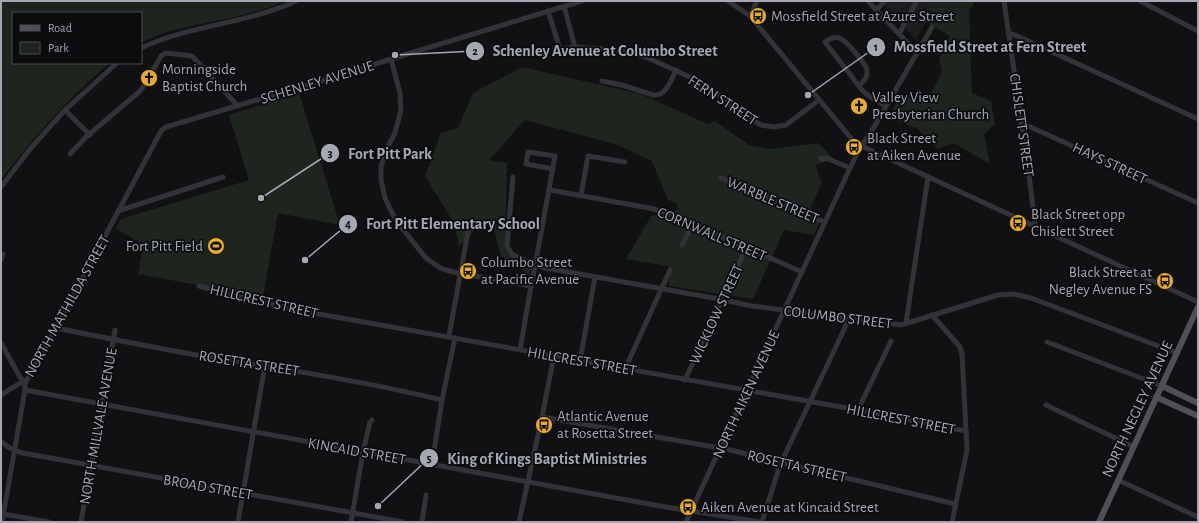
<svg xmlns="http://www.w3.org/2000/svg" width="1199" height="523" viewBox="0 0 1199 523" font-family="'Alegreya Sans',sans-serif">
<rect width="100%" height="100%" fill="#111113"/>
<path fill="#1d1d20" d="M880,1H928L926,22L916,40Z"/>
<g fill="#1e251f">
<path d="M1,1H285C250,17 207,21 170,31C160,34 150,38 141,43V13H13V63H110C70,96 32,139 1,180Z"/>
<path d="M928,1H975L969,11L972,93L991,101L995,124L984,134L990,164L954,143L938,149L918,129L888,117L900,97H929L942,72L939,59L950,36L926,22Z"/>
<path d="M522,67L640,94L708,124L715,121L749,145L769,149L818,143L834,159L815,165L822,183L810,208L822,217L814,235L784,230L753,299L669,286L668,266L626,259L651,216L679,210L676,203L668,200L652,161L615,144L525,120L489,160L507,163L505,249L532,267L529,275L501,256L492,223L484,221L459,246L454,223L425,176L441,133L458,128L473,93Z"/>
<path d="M299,93L340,225L278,213L263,297L138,274L144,242H139L116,229L121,219L249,180L229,115Z"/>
</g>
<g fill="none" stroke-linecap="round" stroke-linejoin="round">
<g stroke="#333337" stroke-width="5">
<path d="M728,1L750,16L855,143L1198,302"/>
<path d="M868,1L917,53"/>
<path d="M1004,1L1029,174L1035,226"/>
<path d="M1140,1L1198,31"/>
<path d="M876,10L885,1"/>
<path d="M548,11L559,46L561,49L575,47L564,6"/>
<path d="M750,16L757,1"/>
<path d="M1008,33L1015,35L1198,119"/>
<path d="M899,34L917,1"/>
<path d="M575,47L605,49L622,51L646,57L703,83L749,118L761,125L774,127L786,125L819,100"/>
<path d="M141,48C190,25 246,24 296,1"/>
<path d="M391,59L400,93L401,110L395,133L385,152L381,167V179L385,198L390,209L397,222L426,258L440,268L453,272L531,286"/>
<path d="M602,81L622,85L653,95C667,96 670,81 676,70"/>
<path d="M859,86C864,81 868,77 867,70C866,64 845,39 839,38C834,36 829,39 825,42L862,90L869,96L885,106"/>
<path d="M65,110L90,135"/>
<path d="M1021,124L1026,125L1198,203"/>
<path d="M70,154L86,137L139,92L144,86L161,56L166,53L192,56L238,106"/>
<path d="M821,159L826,158L850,168"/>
<path d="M513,177L507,246L512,254L535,266L719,299L752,306L901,325L998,295L1013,294L1031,298L1177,353"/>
<path d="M721,178L797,212L825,222"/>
<path d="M1,187L30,149L65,110L117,63"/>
<path d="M550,190L649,208L666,212L802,272"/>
<path d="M581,195L588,156L625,162"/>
<path d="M118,211L223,177"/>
<path d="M682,245L693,224"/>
<path d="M1,260L3,254"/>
<path d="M199,286L235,296L302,311L858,410L966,431"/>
<path d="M932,315L960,347L962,354L967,450L952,522"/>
<path d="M906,323L928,177"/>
<path d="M56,328C101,337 146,346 191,354C275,368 359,380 442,400"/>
<path d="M449,336L470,221"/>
<path d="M1047,342L1162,386"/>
<path d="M1,343L20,377L25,383"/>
<path d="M520,350L531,286L535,266L555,156L528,152L526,164L553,169"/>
<path d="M580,361L595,277"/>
<path d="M625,369L670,270"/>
<path d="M685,380L746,248"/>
<path d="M25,390L660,506L760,522"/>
<path d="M1,395L20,383H25"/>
<path d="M1046,405L1134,447"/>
<path d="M858,410L891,341"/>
<path d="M542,417L726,449L955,504"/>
<path d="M1,441C8,448 14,451 23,453L403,522"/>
<path d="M432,464L442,400L455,338"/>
<path d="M1118,480L1198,517"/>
<path d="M3,514L49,522"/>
<path d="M2,522L25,390V383L56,328L161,131L166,127L354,71L391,59L582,1"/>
<path d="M81,522L115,330"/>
<path d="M238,522L265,365"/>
<path d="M351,522L363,452L370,422L372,420"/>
<path d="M422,522L426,495"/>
<path d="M519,522L542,417L554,356"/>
<path d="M686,522L850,168L861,146L870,134L932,27"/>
<path d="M762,522L780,465L849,319"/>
</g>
<g stroke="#4f5056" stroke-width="6">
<path d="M1162,386L1198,403"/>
<path d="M1156,397L1198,416"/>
<path d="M1099,522L1198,307"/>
</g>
</g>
<defs>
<g id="bus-disc" transform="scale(0.9)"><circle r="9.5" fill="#e7ab35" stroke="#0c0c0e"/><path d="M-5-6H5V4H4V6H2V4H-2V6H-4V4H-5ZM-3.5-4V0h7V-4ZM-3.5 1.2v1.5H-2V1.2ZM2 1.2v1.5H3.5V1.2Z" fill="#111"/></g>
<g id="church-disc" transform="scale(0.9)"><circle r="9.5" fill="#e7ab35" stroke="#0c0c0e"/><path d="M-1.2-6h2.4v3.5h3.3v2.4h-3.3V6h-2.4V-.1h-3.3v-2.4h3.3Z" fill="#111"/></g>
<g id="stadium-disc" transform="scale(0.9)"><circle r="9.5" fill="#e7ab35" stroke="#0c0c0e"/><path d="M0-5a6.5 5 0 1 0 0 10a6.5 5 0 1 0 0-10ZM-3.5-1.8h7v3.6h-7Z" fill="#111"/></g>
</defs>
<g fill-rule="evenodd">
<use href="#bus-disc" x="758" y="16"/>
<use href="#church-disc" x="149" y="78"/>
<use href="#church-disc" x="859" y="106"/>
<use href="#bus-disc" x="854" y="147"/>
<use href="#bus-disc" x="1018" y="223"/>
<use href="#stadium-disc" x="216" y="246"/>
<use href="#bus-disc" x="468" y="271"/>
<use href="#bus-disc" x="1165" y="281"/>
<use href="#bus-disc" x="544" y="425"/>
<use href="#bus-disc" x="688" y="507"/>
</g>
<g text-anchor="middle" stroke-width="3.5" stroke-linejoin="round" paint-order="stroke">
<g font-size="15" fill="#a3a8b3" stroke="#0c0c0e" text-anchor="start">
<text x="771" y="21">Mossfield Street at Azure Street</text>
<text x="162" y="74">Morningside<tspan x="162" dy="17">Baptist Church</tspan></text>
<text x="872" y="102">Valley View<tspan x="872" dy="17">Presbyterian Church</tspan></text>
<text x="867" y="143">Black Street<tspan x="867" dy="17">at Aiken Avenue</tspan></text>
<text x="1031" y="219">Black Street opp<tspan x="1031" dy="17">Chislett Street</tspan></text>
<text x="203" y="251" text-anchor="end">Fort Pitt Field</text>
<text x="481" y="267">Columbo Street<tspan x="481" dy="17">at Pacific Avenue</tspan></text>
<text x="1152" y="277" text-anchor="end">Black Street at<tspan x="1152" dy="17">Negley Avenue FS</tspan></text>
<text x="557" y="421">Atlantic Avenue<tspan x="557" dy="17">at Rosetta Street</tspan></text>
<text x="701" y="512">Aiken Avenue at Kincaid Street</text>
</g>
<g font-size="15" fill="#a3a8b3" stroke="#0c0c0e">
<text transform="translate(317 82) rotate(-17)" y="5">SCHENLEY AVENUE</text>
<text transform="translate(723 100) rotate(33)" y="5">FERN STREET</text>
<text transform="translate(1022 125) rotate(82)" y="5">CHISLETT STREET</text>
<text transform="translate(1110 163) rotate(25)" y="5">HAYS STREET</text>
<text transform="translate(773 200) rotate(23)" y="5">WARBLE STREET</text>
<text transform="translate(712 234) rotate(23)" y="5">CORNWALL STREET</text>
<text transform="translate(264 301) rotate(13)" y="5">HILLCREST STREET</text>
<text transform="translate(67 306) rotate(-61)" y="5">NORTH MATHILDA STREET</text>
<text transform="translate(716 314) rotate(-65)" y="5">WICKLOW STREET</text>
<text transform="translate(838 317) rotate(7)" y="5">COLUMBO STREET</text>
<text transform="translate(582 361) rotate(10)" y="5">HILLCREST STREET</text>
<text transform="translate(249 363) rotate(9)" y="5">ROSETTA STREET</text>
<text transform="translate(746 394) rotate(-65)" y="5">NORTH AIKEN AVENUE</text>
<text transform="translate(1137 409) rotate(-65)" y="5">NORTH NEGLEY AVENUE</text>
<text transform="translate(901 419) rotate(11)" y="5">HILLCREST STREET</text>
<text transform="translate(98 426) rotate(-80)" y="5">NORTH MILLVALE AVENUE</text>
<text transform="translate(357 451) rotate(10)" y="5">KINCAID STREET</text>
<text transform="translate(797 466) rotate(13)" y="5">ROSETTA STREET</text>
<text transform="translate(208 487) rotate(10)" y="5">BROAD STREET</text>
</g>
</g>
<path fill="none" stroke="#a3a8b3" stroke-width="1.5" d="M808 95L876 47M395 55L475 51M261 198L330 153M305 260L348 224M378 506L429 458"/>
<g fill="#a3a8b3" stroke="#0c0c0e" stroke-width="1.5">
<circle cx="808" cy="95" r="4"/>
<circle cx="395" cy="55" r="4"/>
<circle cx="261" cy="198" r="4"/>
<circle cx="305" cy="260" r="4"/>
<circle cx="378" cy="506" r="4"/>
<circle cx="876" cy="47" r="10"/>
<circle cx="475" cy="51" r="10"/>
<circle cx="330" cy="153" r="10"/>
<circle cx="348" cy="224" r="10"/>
<circle cx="429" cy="458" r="10"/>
</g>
<g font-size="12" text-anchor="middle" font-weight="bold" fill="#111">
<text x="876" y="51">1</text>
<text x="475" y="55">2</text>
<text x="330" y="157">3</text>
<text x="348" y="228">4</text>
<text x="429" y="462">5</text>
</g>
<g font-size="16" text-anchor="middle" font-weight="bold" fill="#a3a8b3" stroke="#0c0c0e" stroke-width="3.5" stroke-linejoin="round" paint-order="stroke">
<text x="990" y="52">Mossfield Street at Fern Street</text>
<text x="605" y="56">Schenley Avenue at Columbo Street</text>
<text x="390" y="159">Fort Pitt Park</text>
<text x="453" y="229">Fort Pitt Elementary School</text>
<text x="547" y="464">King of Kings Baptist Ministries</text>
</g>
<rect width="1199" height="523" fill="none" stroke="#a3a8b3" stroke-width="4"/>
<rect x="12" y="12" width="130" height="52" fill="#0c0c0e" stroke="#484a50"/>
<rect x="20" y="25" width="20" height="6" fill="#4f5056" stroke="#484a50"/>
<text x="48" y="32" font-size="12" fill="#a3a8b3">Road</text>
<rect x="20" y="42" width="20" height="12" fill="#1e251f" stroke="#484a50"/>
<text x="48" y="52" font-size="12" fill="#a3a8b3">Park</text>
</svg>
